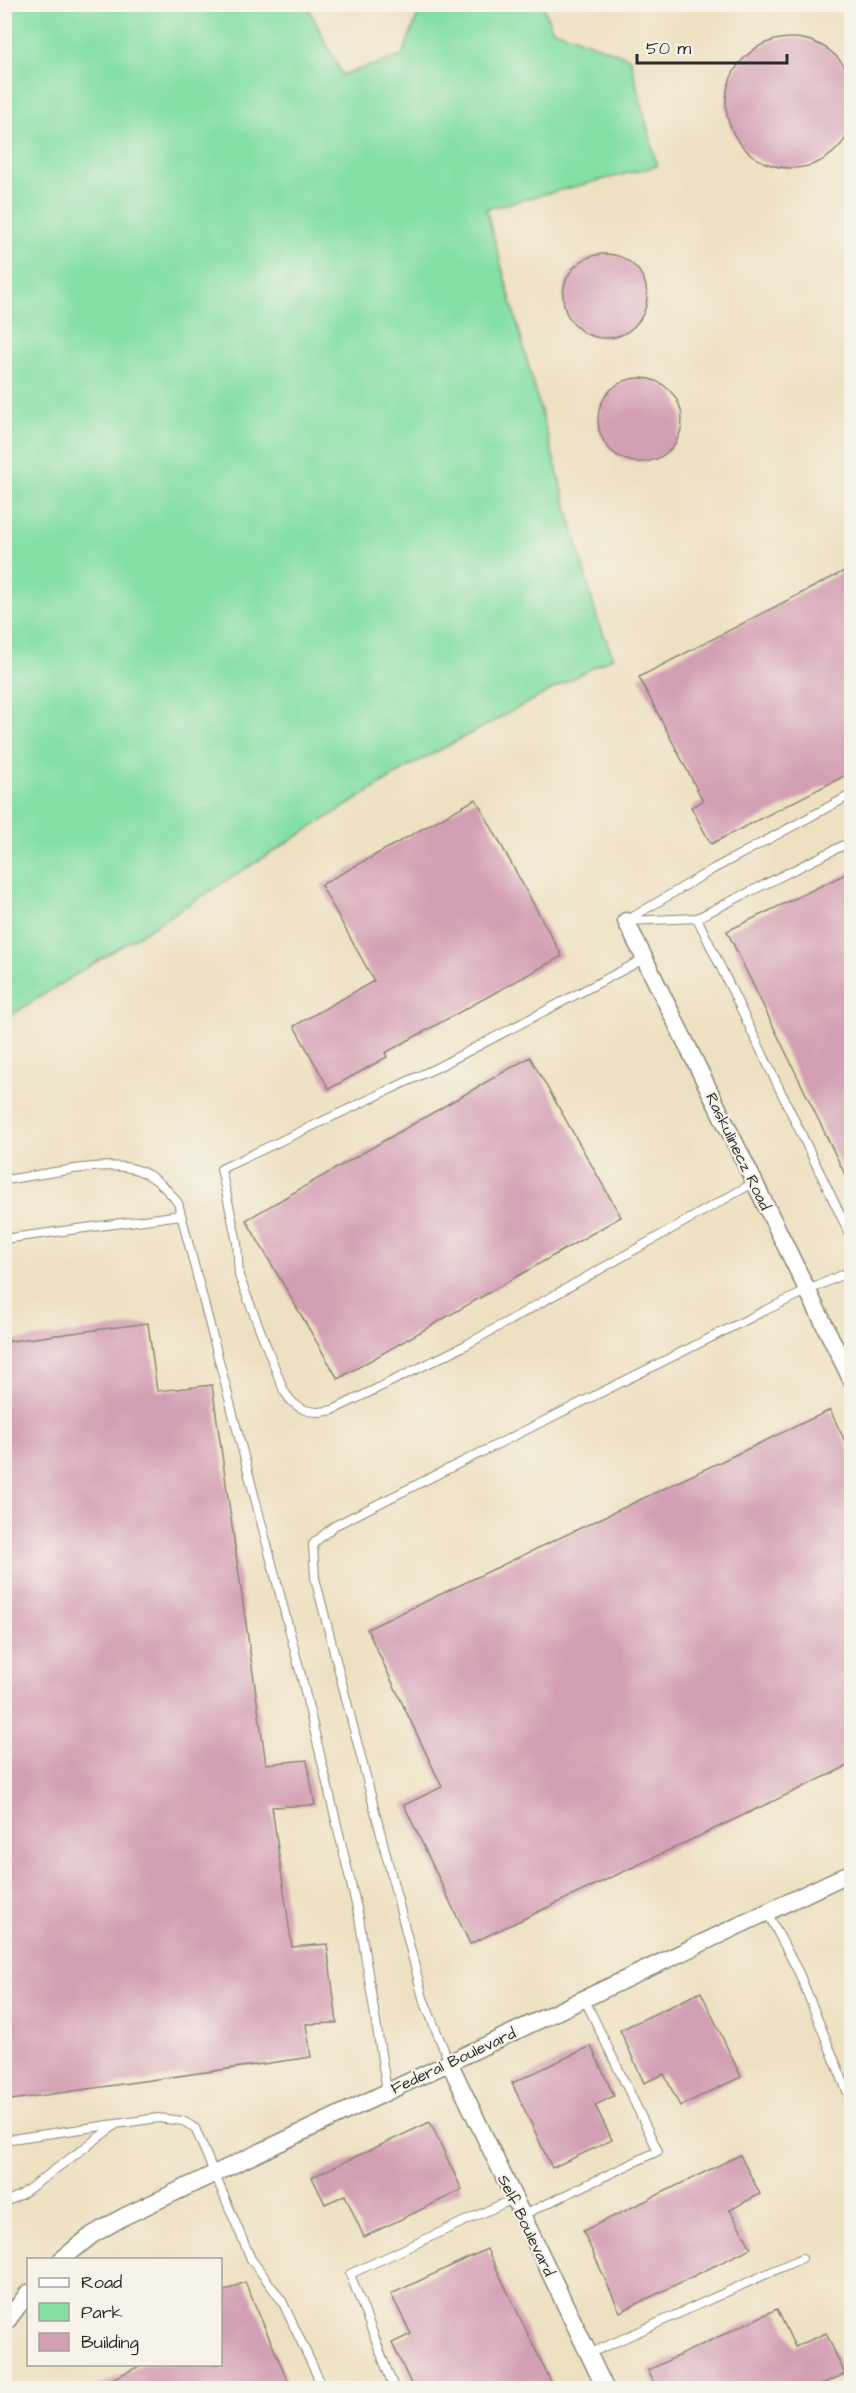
<svg xmlns="http://www.w3.org/2000/svg" width="856" height="2393" viewBox="0 0 856 2393" font-family="'Architects Daughter',sans-serif">
<rect width="100%" height="100%" fill="#f7f3e8"/>
<filter id="ink" filterUnits="userSpaceOnUse"><feTurbulence type="fractalNoise" baseFrequency=".0167" numOctaves="2"/><feDisplacementMap in="SourceGraphic" scale="12" xChannelSelector="R" yChannelSelector="G"/><feConvolveMatrix kernelMatrix="1 2 1 2 8 2 1 2 1" color-interpolation-filters="sRGB"/></filter>
<filter id="wash" filterUnits="userSpaceOnUse"><feTurbulence type="fractalNoise" baseFrequency=".008" numOctaves="4" result="noise"/><feDisplacementMap in="SourceGraphic" scale="24" xChannelSelector="R" yChannelSelector="G"/><feGaussianBlur stdDeviation="1.35" result="paint"/><feColorMatrix in="noise" values="0 0 0 0 0 0 0 0 0 0 0 0 0 0 0 0 0 1.4 0 .05"/><feComposite in="paint" operator="in"/></filter>
<g filter="url(#wash)">
<rect width="100%" height="100%" fill="#eee1c2"/>
<path fill="#84dfa5" stroke="#588568" stroke-width="1.5" d="M5,4L307,5L342,75L402,56L422,5H543L552,29L630,58L657,166L486,209L597,618L613,657L410,766L5,1019Z"/>
<g id="blocks">
<g fill="#d39fb4">
<circle cx="791" cy="103" r="65"/>
<circle cx="605" cy="296" r="42"/>
<circle cx="640" cy="420" r="42"/>
<path d="M852,567V772L711,844L691,807L703,801L639,677Z"/>
<path d="M476,799L562,956L385,1053L387,1057L329,1089L294,1026L374,981L321,885Z"/>
<path d="M852,871V1189L727,931Z"/>
<path d="M530,1057L621,1217L338,1379L246,1220Z"/>
<path d="M148,1323L157,1391L212,1385L266,1764L307,1760L315,1805L272,1807L292,1947L327,1944L337,2023L306,2024L311,2057L4,2101V1342Z"/>
<path d="M830,1410L852,1456V1764L470,1944L404,1805L442,1787L367,1629Z"/>
<path d="M701,1992L741,2077L680,2106L664,2074L644,2083L620,2030Z"/>
<path d="M591,2046L614,2096L595,2105L612,2140L552,2168L512,2083Z"/>
<path d="M430,2122L462,2190L364,2237L345,2195L325,2204L312,2177Z"/>
<path d="M740,2155L760,2194L730,2210L751,2248L620,2312L583,2231Z"/>
<path d="M487,2249L554,2388H413L392,2343L411,2334L391,2294Z"/>
<path d="M245,2282L291,2388H93L144,2364H220V2293Z"/>
<path d="M777,2309L795,2347L826,2333L845,2374L813,2388H656L648,2370Z"/>
</g>
</g>
</g>
<g filter="url(#ink)">
<use href="#blocks" fill-opacity="0" stroke="#8c8676" stroke-width="1.5"/>
<g fill="none" stroke-linecap="round" stroke-linejoin="round">
<g stroke="#8c8676" stroke-width="10">
<g id="lane">
<path d="M697,918L852,1239"/>
<path d="M626,921L713,869L847,797"/>
<path d="M629,921L697,918L852,841"/>
<path d="M644,959L438,1067L221,1169L237,1242L239,1276L284,1391C296,1411 311,1415 333,1410L464,1346L755,1182"/>
<path d="M4,1180C38,1176 99,1161 130,1168C151,1172 166,1187 178,1203L301,1675L359,1917L387,2091"/>
<path d="M4,1239L181,1215"/>
<path d="M767,1912L799,1973L852,2103"/>
<path d="M449,2062L423,1998L315,1578L313,1544L334,1526L764,1311L852,1270"/>
<path d="M4,2140L158,2118L183,2121L195,2128L251,2259L282,2301L323,2388"/>
<path d="M4,2203L22,2194L114,2126"/>
<path d="M523,2215L658,2151L584,1998"/>
<path d="M589,2354L802,2258"/>
<path d="M394,2388L350,2274L515,2198"/>
</g>
</g>
<g stroke="#8c8676" stroke-width="19">
<g id="street">
<path d="M626,921L852,1381"/>
<path d="M449,2062L605,2388"/>
<path d="M61,2260L92,2235L125,2216L852,1872"/>
<path d="M4,2325L28,2293"/>
</g>
</g>
<use href="#lane" stroke="#fff" stroke-width="8"/>
<use href="#street" stroke="#fff" stroke-width="16"/>
</g>
</g>
<g text-anchor="middle" stroke-width="4.5" stroke-linejoin="round" paint-order="stroke">
<g font-size="16" fill="#2b2b2b" stroke="#f7f3e8">
<text transform="translate(739 1151) rotate(64)" y="6">Raskulinecz Road</text>
<text transform="translate(453 2060) rotate(-25)" y="6">Federal Boulevard</text>
<text transform="translate(527 2225) rotate(64)" y="6">Self Boulevard</text>
</g>
</g>
<rect width="856" height="2393" fill="none" stroke="#f7f3e8" stroke-width="24"/>
<rect x="27" y="2258" width="195" height="108" fill="#f7f3e8" stroke="#a5a39c" stroke-width="1.5"/>
<rect x="39" y="2278" width="30" height="9" fill="#ffffff" stroke="#a5a39c" stroke-width="1.5"/>
<text x="81" y="2288" font-size="18" fill="#2b2b2b">Road</text>
<rect x="39" y="2303" width="30" height="18" fill="#84dfa5" stroke="#a5a39c" stroke-width="1.5"/>
<text x="81" y="2318" font-size="18" fill="#2b2b2b">Park</text>
<rect x="39" y="2333" width="30" height="18" fill="#d39fb4" stroke="#a5a39c" stroke-width="1.5"/>
<text x="81" y="2348" font-size="18" fill="#2b2b2b">Building</text>
<path d="M637 54v9h150v-9" fill="none" stroke="#2b2b2b" stroke-width="3"/>
<text x="646" y="54" font-size="18" fill="#2b2b2b" stroke="#f7f3e8" stroke-width="4.5" paint-order="stroke">50 m</text>
</svg>
